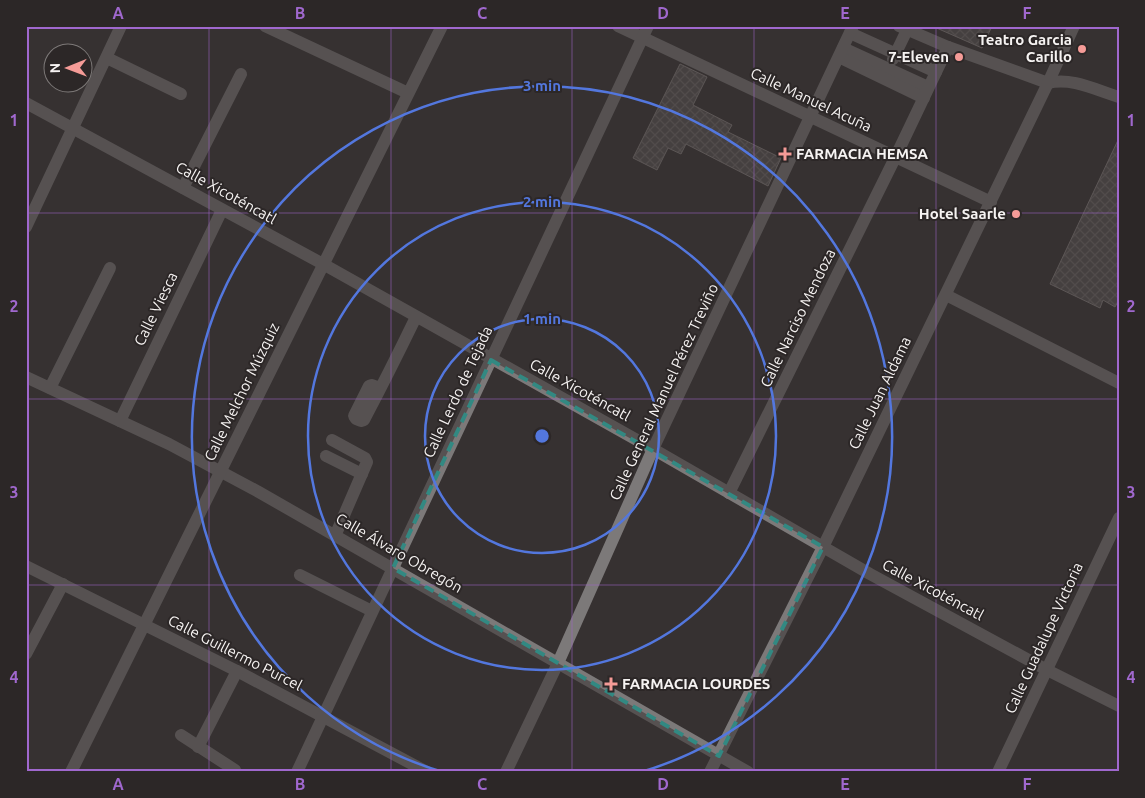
<svg xmlns="http://www.w3.org/2000/svg" width="1145" height="798" viewBox="0 0 1145 798" font-family="Ubuntu,sans-serif">
<defs>
<pattern id="building-cross-hatch" width="8" height="8" patternUnits="userSpaceOnUse" patternTransform="scale(1.25)"><rect width="8" height="8" fill="#585352"/><path d="M0 0l8 8M0 8l8-8" fill="none" stroke="#716c6b"/></pattern>
</defs>
<rect width="100%" height="100%" fill="#363131"/>
<g fill="url(#building-cross-hatch)" stroke="#898382">
<path d="M932,26H992L982,48Z"/>
<path d="M680,64L707,77L693,105L732,125L728,132L781,158L768,186L686,144L681,154L668,148L657,170L633,158Z"/>
<path d="M1119,138V300L1115,307L1103,300L1100,308L1050,284Z"/>
</g>
<g fill="none" stroke-linecap="round" stroke-linejoin="round">
<g stroke="#7c7979" stroke-width="12">
<path d="M265,26L408,93"/>
<path d="M618,26L991,202"/>
<path d="M899,26L948,47L1048,83C1072,77 1096,90 1119,97"/>
<path d="M850,33L936,72"/>
<path d="M843,48L928,87"/>
<path d="M839,57L924,98"/>
<path d="M107,58L181,94"/>
<path d="M893,59L907,30"/>
<path d="M26,103L323,264L653,449L870,574L1047,670L1119,706"/>
<path d="M183,188L241,74"/>
<path d="M26,227L121,26"/>
<path d="M946,295L1119,383"/>
<path d="M26,377L169,444L257,491L748,772"/>
<path d="M50,388L110,268"/>
<path d="M380,388L372,385L369,386L354,416L356,419L361,421L364,420C382,386 399,352 416,317"/>
<path d="M120,421L222,210"/>
<path d="M332,440L365,458L367,462L335,536"/>
<path d="M326,456L362,474"/>
<path d="M729,493L895,158L948,47"/>
<path d="M26,566L237,671L427,772"/>
<path d="M300,575L372,611"/>
<path d="M26,654L63,584"/>
<path d="M181,735L235,770"/>
<path d="M198,747L237,671"/>
<path d="M71,772L442,26"/>
<path d="M297,772L648,26"/>
<path d="M506,772L558,663L653,449L853,26"/>
<path d="M710,772L823,547L1048,83L1074,26"/>
<path d="M998,772L1119,518"/>
</g>
</g>
<path d="M0 0H1145V798H0ZM491,360L823,547L719,756L393,568Z" fill="#363131" fill-opacity=".55" fill-rule="evenodd"/>
<path fill="none" stroke="#328982" stroke-width="4" stroke-dasharray="10 6" stroke-linejoin="round" d="M491,360L823,547L719,756L393,568Z"/>
<path fill="none" stroke="#a068ce" stroke-width="1" stroke-opacity="0.55" d="M209,26V772M391,26V772M572,26V772M754,26V772M936,26V772M26,213H1119M26,399H1119M26,585H1119"/>
<g fill="none" stroke="#5377de" stroke-width="2.5">
<circle cx="542" cy="436" r="117"/>
<circle cx="542" cy="436" r="234"/>
<path d="M443 772A350 350 0 1 1 641 772"/>
</g>
<g fill="#f59b97" stroke="#2c2727" stroke-width="2">
<circle cx="1082" cy="49" r="5"/>
<circle cx="959" cy="57" r="5"/>
<path d="M782.5 146.5h5v5h5v5h-5v5h-5v-5h-5v-5h5z"/>
<circle cx="1016" cy="214" r="5"/>
<path d="M608.5 676.5h5v5h5v5h-5v5h-5v-5h-5v-5h5z"/>
</g>
<g text-anchor="middle" stroke-width="4" stroke-linejoin="round" paint-order="stroke">
<g font-size="15" font-weight="bold" fill="#f6f3f2" stroke="#2c2727" text-anchor="end">
<text x="1072" y="45">Teatro Garcia<tspan x="1072" dy="17">Carillo</tspan></text>
<text x="949" y="62">7-Eleven</text>
<text x="796" y="159" text-anchor="start">FARMACIA HEMSA</text>
<text x="1006" y="219">Hotel Saarle</text>
<text x="622" y="689" text-anchor="start">FARMACIA LOURDES</text>
</g>
<g font-size="15" fill="#f6f3f2" stroke="#2c2727">
<text transform="translate(811 100) rotate(25)" y="5">Calle Manuel Acuña</text>
<text transform="translate(226 193) rotate(29)" y="5">Calle Xicoténcatl</text>
<text transform="translate(156 309) rotate(-64)" y="5">Calle Viesca</text>
<text transform="translate(798 318) rotate(-64)" y="5">Calle Narciso Mendoza</text>
<text transform="translate(580 390) rotate(29)" y="5">Calle Xicoténcatl</text>
<text transform="translate(242 392) rotate(-64)" y="5">Calle Melchor Múzquiz</text>
<text transform="translate(458 392) rotate(-65)" y="5">Calle Lerdo de Tejada</text>
<text transform="translate(664 392) rotate(-65)" y="5">Calle General Manuel Pérez Treviño</text>
<text transform="translate(880 393) rotate(-64)" y="5">Calle Juan Aldama</text>
<text transform="translate(399 553) rotate(30)" y="5">Calle Álvaro Obregón</text>
<text transform="translate(933 590) rotate(28)" y="5">Calle Xicoténcatl</text>
<text transform="translate(1044 638) rotate(-65)" y="5">Calle Guadalupe Victoria</text>
<text transform="translate(235 653) rotate(27)" y="5">Calle Guillermo Purcel</text>
</g>
</g>
<circle cx="542" cy="436" r="8" fill="#5377de" stroke="#2c2727" stroke-width="2.5"/>
<g font-size="15" text-anchor="middle" font-weight="bold" fill="#5377de" stroke="#2c2727" stroke-width="4" stroke-linejoin="round" paint-order="stroke">
<text x="542" y="91">3 min</text>
<text x="542" y="207">2 min</text>
<text x="542" y="324">1 min</text>
</g>
<rect width="1145" height="798" fill="none" stroke="#2c2727" stroke-width="55"/>
<g transform="translate(68 68) rotate(269)"><circle r="24" fill="#2c2727" stroke="#7d7978"/>
<path d="M0-4L9 19L0 12L-9 19Z" fill="#f59b97"/>
<text y="-8" font-size="14" font-weight="bold" text-anchor="middle" fill="#f6f3f2">N</text>
</g>
<rect x="28" y="28" width="1090" height="742" fill="none" stroke="#a068ce" stroke-width="2"/>
<g font-size="16" text-anchor="middle" font-weight="bold" fill="#a068ce">
<text x="118" y="19">A</text>
<text x="300" y="19">B</text>
<text x="482" y="19">C</text>
<text x="663" y="19">D</text>
<text x="845" y="19">E</text>
<text x="1027" y="19">F</text>
<text x="14" y="126">1</text>
<text x="1131" y="126">1</text>
<text x="14" y="312">2</text>
<text x="1131" y="312">2</text>
<text x="14" y="498">3</text>
<text x="1131" y="498">3</text>
<text x="14" y="683">4</text>
<text x="1131" y="683">4</text>
<text x="118" y="790">A</text>
<text x="300" y="790">B</text>
<text x="482" y="790">C</text>
<text x="663" y="790">D</text>
<text x="845" y="790">E</text>
<text x="1027" y="790">F</text>
</g>
</svg>
